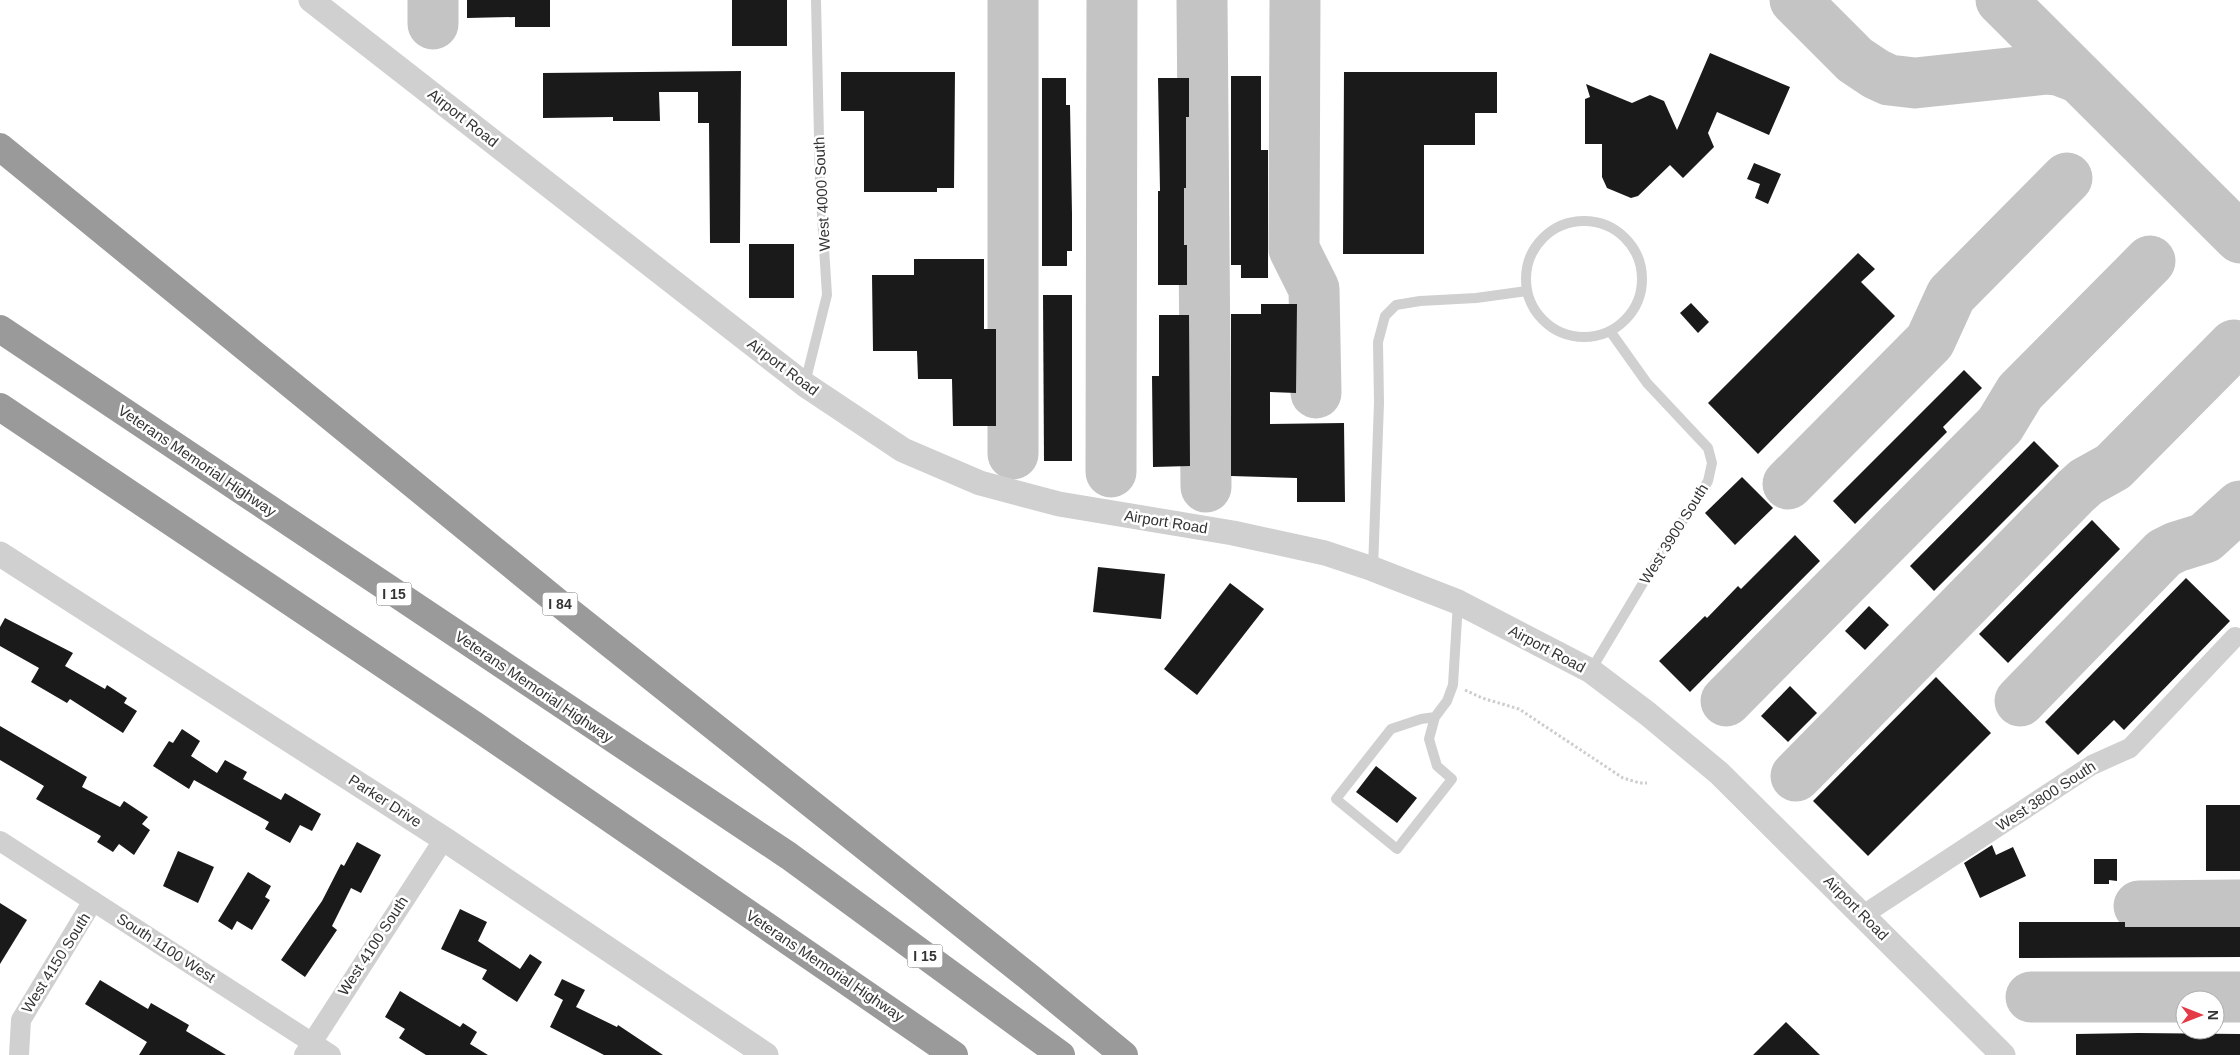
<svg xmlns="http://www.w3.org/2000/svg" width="2240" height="1055" viewBox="0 0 2240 1055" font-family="Arial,sans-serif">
<rect width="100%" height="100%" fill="#fff"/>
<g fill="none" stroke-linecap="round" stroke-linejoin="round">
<g stroke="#c4c4c4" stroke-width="51">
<path d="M433,0V24"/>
<path d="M1013,0V454"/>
<path d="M1202,0L1206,487"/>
<path d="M1295,0L1294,249L1314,289L1316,393"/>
<path d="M1795,0L1855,60L1876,74L1889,80L1915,83L2047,69L2058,70L2079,78"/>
<path d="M2001,0L2240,238"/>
<path d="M1111,472L1112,0"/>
<path d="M1788,484L1930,341L1951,295L2067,178"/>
<path d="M1726,701L2000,425L2020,392L2150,261"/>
<path d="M2020,701L2164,553L2176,547L2205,538L2240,506"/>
<path d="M1796,776L2076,491L2086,482L2113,467L2234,345"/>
<path d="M2139,906L2240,905"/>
<path d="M2031,997H2240"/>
</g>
</g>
<g fill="#1a1a1a">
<path d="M467,0H550V27H515V17L467,18Z"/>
<rect x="732" y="0" width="55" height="46"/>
<path d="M1710,53L1790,87L1769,135L1717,112L1708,133L1714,147L1683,178L1670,165L1638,196L1631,198L1607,188L1602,177V144H1585V99L1590,97L1586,84L1632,103L1650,95L1664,101L1677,130Z"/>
<path d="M741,71L740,243H710L709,123H698V92H659L660,121H613V117L543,118V73Z"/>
<path d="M841,72H955L954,188H937V192H864V111H841Z"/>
<path d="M1344,72H1497V113H1475V145H1424V254H1343Z"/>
<path d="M1231,76H1261V150H1268V278H1241V265H1231Z"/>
<path d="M1042,78H1066V105H1070L1072,214V251H1067V266H1042Z"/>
<path d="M1158,78H1189V117H1186V188H1184V245H1187V285H1158V191H1160Z"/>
<path d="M1754,163L1781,174L1768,204L1755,198L1760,184L1747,179Z"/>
<rect x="749" y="244" width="45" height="54"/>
<path d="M1858,253L1875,269L1861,282L1895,316L1758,454L1708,403Z"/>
<path d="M914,259H984V329H996V426H953L952,379H918L917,351H873L872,275H914Z"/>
<path d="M1043,295H1072V461H1044Z"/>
<path d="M1691,303L1709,322L1698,333L1680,313Z"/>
<path d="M1261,304H1297L1296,393L1270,392V424L1344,423L1345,502H1297V478L1231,476V314H1261Z"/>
<path d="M1159,315H1189L1190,466L1153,467L1152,376H1159Z"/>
<path d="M1964,370L1982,388L1943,427L1947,432L1855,524L1833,501Z"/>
<path d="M2034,441L2059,466L1934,591L1910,566Z"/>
<path d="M1742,477L1773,508L1735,545L1705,513Z"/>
<path d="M2092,520L2120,549L2008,663L1979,634Z"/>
<path d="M1795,535L1820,561L1690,692L1659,661L1705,616L1707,618L1738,586L1741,589Z"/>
<path d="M1098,567L1165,574L1161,619L1093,612Z"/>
<path d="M2186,578L2230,621L2124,730L2114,720L2078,755L2045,722Z"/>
<path d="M1230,583L1264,609L1197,695L1164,669Z"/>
<path d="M1869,606L1889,625L1865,650L1845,631Z"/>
<path d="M5,618L73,653L65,666L105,689L107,685L127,698L124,703L137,711L123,733L70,699L67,703L31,682L39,668L0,646V627Z"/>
<path d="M1936,677L1991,733L1868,856L1813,801Z"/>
<path d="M1790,686L1817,713L1788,742L1761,716Z"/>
<path d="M0,726L87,777L82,787L120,807L124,801L148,817L142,824L150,830L134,855L119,844L113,852L97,842L101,836L36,799L44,786L0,760Z"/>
<path d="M182,729L200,741L191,756L217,773L225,760L247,772L243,779L281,800L285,793L321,814L312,831L300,825L290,843L265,829L269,822L194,780L189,789L153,766L169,741L173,743Z"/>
<path d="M1376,766L1417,798L1397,823L1356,792Z"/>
<rect x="2206" y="805" width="34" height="66"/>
<path d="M357,842L381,855L361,893L351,888L332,926L337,930L305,977L281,960L322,901L341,864L344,866Z"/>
<path d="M1992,845L1996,855L2013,847L2026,876L1980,898L1964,863Z"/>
<path d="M178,851L214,867L198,903L163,886Z"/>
<path d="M2094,859H2117V881L2109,880V884H2094Z"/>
<path d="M248,872L271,886L265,897L270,900L252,930L237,921L232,930L218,921Z"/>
<path d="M0,903L27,920L0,964Z"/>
<path d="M460,909L487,922L478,941L520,969L530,954L542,962L517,1002L482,979L487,970L441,949Z"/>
<path d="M2019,922H2125V927H2240V957L2019,958Z"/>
<path d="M562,979L585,990L576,1007L617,1027L618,1025L663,1055H604L550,1027L563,1000L554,995Z"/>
<path d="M100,980L148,1009L151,1003L189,1025L186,1031L226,1055H139L147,1042L85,1004Z"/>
<path d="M400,991L460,1027L463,1023L477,1032L470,1044L488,1055H426L399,1038L405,1029L385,1017Z"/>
<path d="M1786,1022L1820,1055H1753Z"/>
<path d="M2138,1033L2240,1034V1055H2076V1034Z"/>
</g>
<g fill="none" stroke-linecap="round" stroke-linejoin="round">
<path stroke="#cdcdcd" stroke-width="3" stroke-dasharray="2.5 2.5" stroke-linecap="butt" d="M1465,690L1482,698L1519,709L1623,778L1640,783H1647"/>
<g stroke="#d0d0d0" stroke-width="10">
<circle cx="1584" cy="279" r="58"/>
<path d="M805,383L827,295L820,184L816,0"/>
<path d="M1373,569L1379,403L1378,342L1385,316L1396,305L1420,301L1476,298L1527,291"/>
<path d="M1591,670L1664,548L1700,495L1708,481L1712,463L1708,448L1647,383L1610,331"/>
<path d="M1435,717L1421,719L1391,729L1336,799L1397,849L1452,779L1437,766L1429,739L1435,717L1447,701L1453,685L1458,602"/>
</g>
<g stroke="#d0d0d0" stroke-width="20">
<path d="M0,841L331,1055"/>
<path d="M1863,915L2092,765L2130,748L2235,637"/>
<path d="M19,1055L21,1020L93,901"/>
<path d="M304,1055L444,839"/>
</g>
<g stroke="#d0d0d0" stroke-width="25">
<path d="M311,0L804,384L903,450L980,483L1059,504L1233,533L1325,553L1373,569L1458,602L1591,671L1648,714L1719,773L2003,1055"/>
<path d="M0,554L444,839L766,1055"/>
</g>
<g stroke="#9a9a9a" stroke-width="28">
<path d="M0,147L560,604L1029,977L1124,1055"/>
<path d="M0,329L789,856L1061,1055"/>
<path d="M0,407L474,725L954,1055"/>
</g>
</g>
<g text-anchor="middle" stroke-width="5" stroke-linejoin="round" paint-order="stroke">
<g fill="#fff" stroke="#707070" stroke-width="1">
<rect x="376.5" y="582.5" width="35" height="23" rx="4"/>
<rect x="542.5" y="592.5" width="35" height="23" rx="4"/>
<rect x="907.5" y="944.5" width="35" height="23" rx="4"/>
</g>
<g font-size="14" font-weight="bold" fill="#333">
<text x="394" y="599">I 15</text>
<text x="560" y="609">I 84</text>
<text x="925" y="961">I 15</text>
</g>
<g font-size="15" fill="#333" stroke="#fff">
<text transform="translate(463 118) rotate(38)" y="5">Airport Road</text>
<text transform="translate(822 194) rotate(-93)" y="5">West 4000 South</text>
<text transform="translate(783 367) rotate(37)" y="5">Airport Road</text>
<text transform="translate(197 461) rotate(34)" y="5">Veterans Memorial Highway</text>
<text transform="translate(1166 522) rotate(9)" y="5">Airport Road</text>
<text transform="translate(1674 534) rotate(-58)" y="5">West 3900 South</text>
<text transform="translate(1547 649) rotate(28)" y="5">Airport Road</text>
<text transform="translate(534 687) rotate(34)" y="5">Veterans Memorial Highway</text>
<text transform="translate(2046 796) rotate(-33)" y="5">West 3800 South</text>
<text transform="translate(385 801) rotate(33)" y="5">Parker Drive</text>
<text transform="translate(1856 908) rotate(45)" y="5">Airport Road</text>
<text transform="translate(373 946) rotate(-57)" y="5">West 4100 South</text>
<text transform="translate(166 948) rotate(33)" y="5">South 1100 West</text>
<text transform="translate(56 963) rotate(-58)" y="5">West 4150 South</text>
<text transform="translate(825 966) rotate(34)" y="5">Veterans Memorial Highway</text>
</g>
</g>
<g transform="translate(2200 1015) rotate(90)"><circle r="24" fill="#ffffff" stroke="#adadad"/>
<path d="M0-4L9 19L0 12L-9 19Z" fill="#e63946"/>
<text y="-8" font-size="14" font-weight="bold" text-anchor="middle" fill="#333333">N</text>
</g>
</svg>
